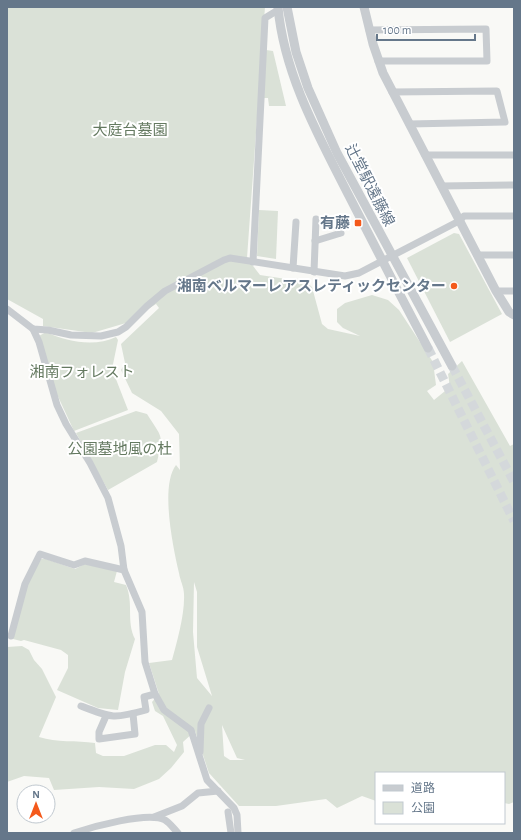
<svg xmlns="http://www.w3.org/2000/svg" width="521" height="840" viewBox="0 0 521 840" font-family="'Alegreya Sans','Noto Sans JP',sans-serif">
<rect width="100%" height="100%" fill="#f9f9f6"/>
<g fill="#dae1d7" fill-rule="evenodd">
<path d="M7,7H265L247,258L260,275L306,282L312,287L322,324L328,329L360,336L343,328L337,322V309L345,303L372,295L388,300L399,310L433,362L436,385L427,391L434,400L450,387L448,374L462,361L510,446L514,444V802L509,804L504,803V773H376V801L362,796L337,808L326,799L276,806H239L209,773L195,731L183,742L184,752L171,768L159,779L134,789L99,787L54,790L49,778L24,776L7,782V647L22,646L29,650L34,660L42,669L56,697L39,737C57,743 76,740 95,743L96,753L103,756H124L155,745H166L174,752L177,745L163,716L155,711L152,702L159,694L149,663L172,660C177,642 185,613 184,594C184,587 180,580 179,573C173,547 160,486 176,465L180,470L179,434L161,411L132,393L121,370L125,363L121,344L159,308L156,304L126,323L92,333L43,326V319L7,299ZM194,582L197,592V647L212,696L197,678L193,632ZM222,725L237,758L245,760H230L224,756Z"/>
<path d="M266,50L273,51L286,106H269L268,98H264Z"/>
<path d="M259,210L278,211L276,259L257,256Z"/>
<path d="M454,233L459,234L502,314L450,342L407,258Z"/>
<path d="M46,332C67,342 95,347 116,337L118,340L112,369L128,410L74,431L55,390L39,336Z"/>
<path d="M136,411L147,414C162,438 164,434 157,462L108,490L76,433Z"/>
<path d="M41,559H46L75,569L85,564L117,571L114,582L126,585C134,604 126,621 135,639L125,672L118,710L98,708L57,690L68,668V655L61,650L24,640L21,641L13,639L28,583Z"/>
</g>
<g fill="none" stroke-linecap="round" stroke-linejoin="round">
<g stroke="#d4d8db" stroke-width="9" stroke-dasharray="9 4.5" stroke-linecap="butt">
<path d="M428,348L514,521"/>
<path d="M452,366L514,482"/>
</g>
<g stroke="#c8ccd0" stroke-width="7">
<path d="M369,30L486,29L487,61H378"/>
<path d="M392,92L497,91L505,122L409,124"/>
<path d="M425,155H514"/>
<path d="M441,186L514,185"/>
<path d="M315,241L341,233"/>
<path d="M477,255H514"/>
<path d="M253,262L265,18L278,10"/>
<path d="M293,268L296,222"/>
<path d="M314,272L316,219"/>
<path d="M496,291H514"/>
<path d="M7,309L33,329L48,330L71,335L101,336L118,332L126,327L147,306L165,291L224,260L230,258L345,276L359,273L459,221L464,216H514"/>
<path d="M33,329L39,342L57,405L66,424L90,463L108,498L121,546L124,570L142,612L145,662L155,694L164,710L191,730L207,780L234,808L237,815L238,833"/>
<path d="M11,636L25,584L40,554L74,565L85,561L124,570"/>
<path d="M81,706C112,718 114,719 146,710L144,697L155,694"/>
<path d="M106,716L99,732V739L135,734L133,714"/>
<path d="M200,752L201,724L209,708"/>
<path d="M228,812L231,833"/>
<path d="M154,817L182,806L198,793L218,791"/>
<path d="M74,833C92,827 148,811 165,820C170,823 174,829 178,833"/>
</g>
<g stroke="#c8ccd0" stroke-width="9">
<path d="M278,7C284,74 318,135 348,194C374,245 401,297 428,348"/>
<path d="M287,7L296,52L308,88L337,153L452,366"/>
<path d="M364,7L373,44L383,73L496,291L509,312L514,315"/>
</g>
</g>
<g fill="#f4591b" stroke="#fff" stroke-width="1.5">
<rect x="354" y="219" width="8" height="8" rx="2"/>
<circle cx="454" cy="286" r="4"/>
</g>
<g text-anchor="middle" stroke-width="4" stroke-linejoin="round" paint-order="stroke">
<g font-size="15" fill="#657a61" stroke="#fff">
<text x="130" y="135">大庭台墓園</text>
<text x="82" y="377">湘南フォレスト</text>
<text x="120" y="454">公園墓地風の杜</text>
</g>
<g font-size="15" fill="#65778a" stroke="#fff">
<text transform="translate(370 185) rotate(63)" y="5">辻堂駅遠藤線</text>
</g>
<g font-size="15" font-weight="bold" fill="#65778a" stroke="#fff" text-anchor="end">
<text x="350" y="228">有藤</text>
<text x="446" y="291">湘南ベルマーレアスレティックセンター</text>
</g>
</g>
<rect width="521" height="840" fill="none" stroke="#65778a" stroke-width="16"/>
<rect x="375" y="772" width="130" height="52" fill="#ffffff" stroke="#c1c9d0"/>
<rect x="383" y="785" width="20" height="6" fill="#c8ccd0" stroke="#c1c9d0"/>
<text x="411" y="792" font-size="12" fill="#65778a">道路</text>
<rect x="383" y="802" width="20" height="12" fill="#dae1d7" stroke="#c1c9d0"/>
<text x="411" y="812" font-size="12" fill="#65778a">公園</text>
<g transform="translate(36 804)"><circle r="19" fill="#ffffff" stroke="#c1c9d0"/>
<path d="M0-3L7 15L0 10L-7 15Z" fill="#f4591b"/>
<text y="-6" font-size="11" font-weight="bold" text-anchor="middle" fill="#65778a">N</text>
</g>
<path d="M377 34v6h98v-6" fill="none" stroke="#65778a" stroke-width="2"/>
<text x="383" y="34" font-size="12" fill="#65778a" stroke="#ffffff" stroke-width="3" paint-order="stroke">100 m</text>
</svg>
